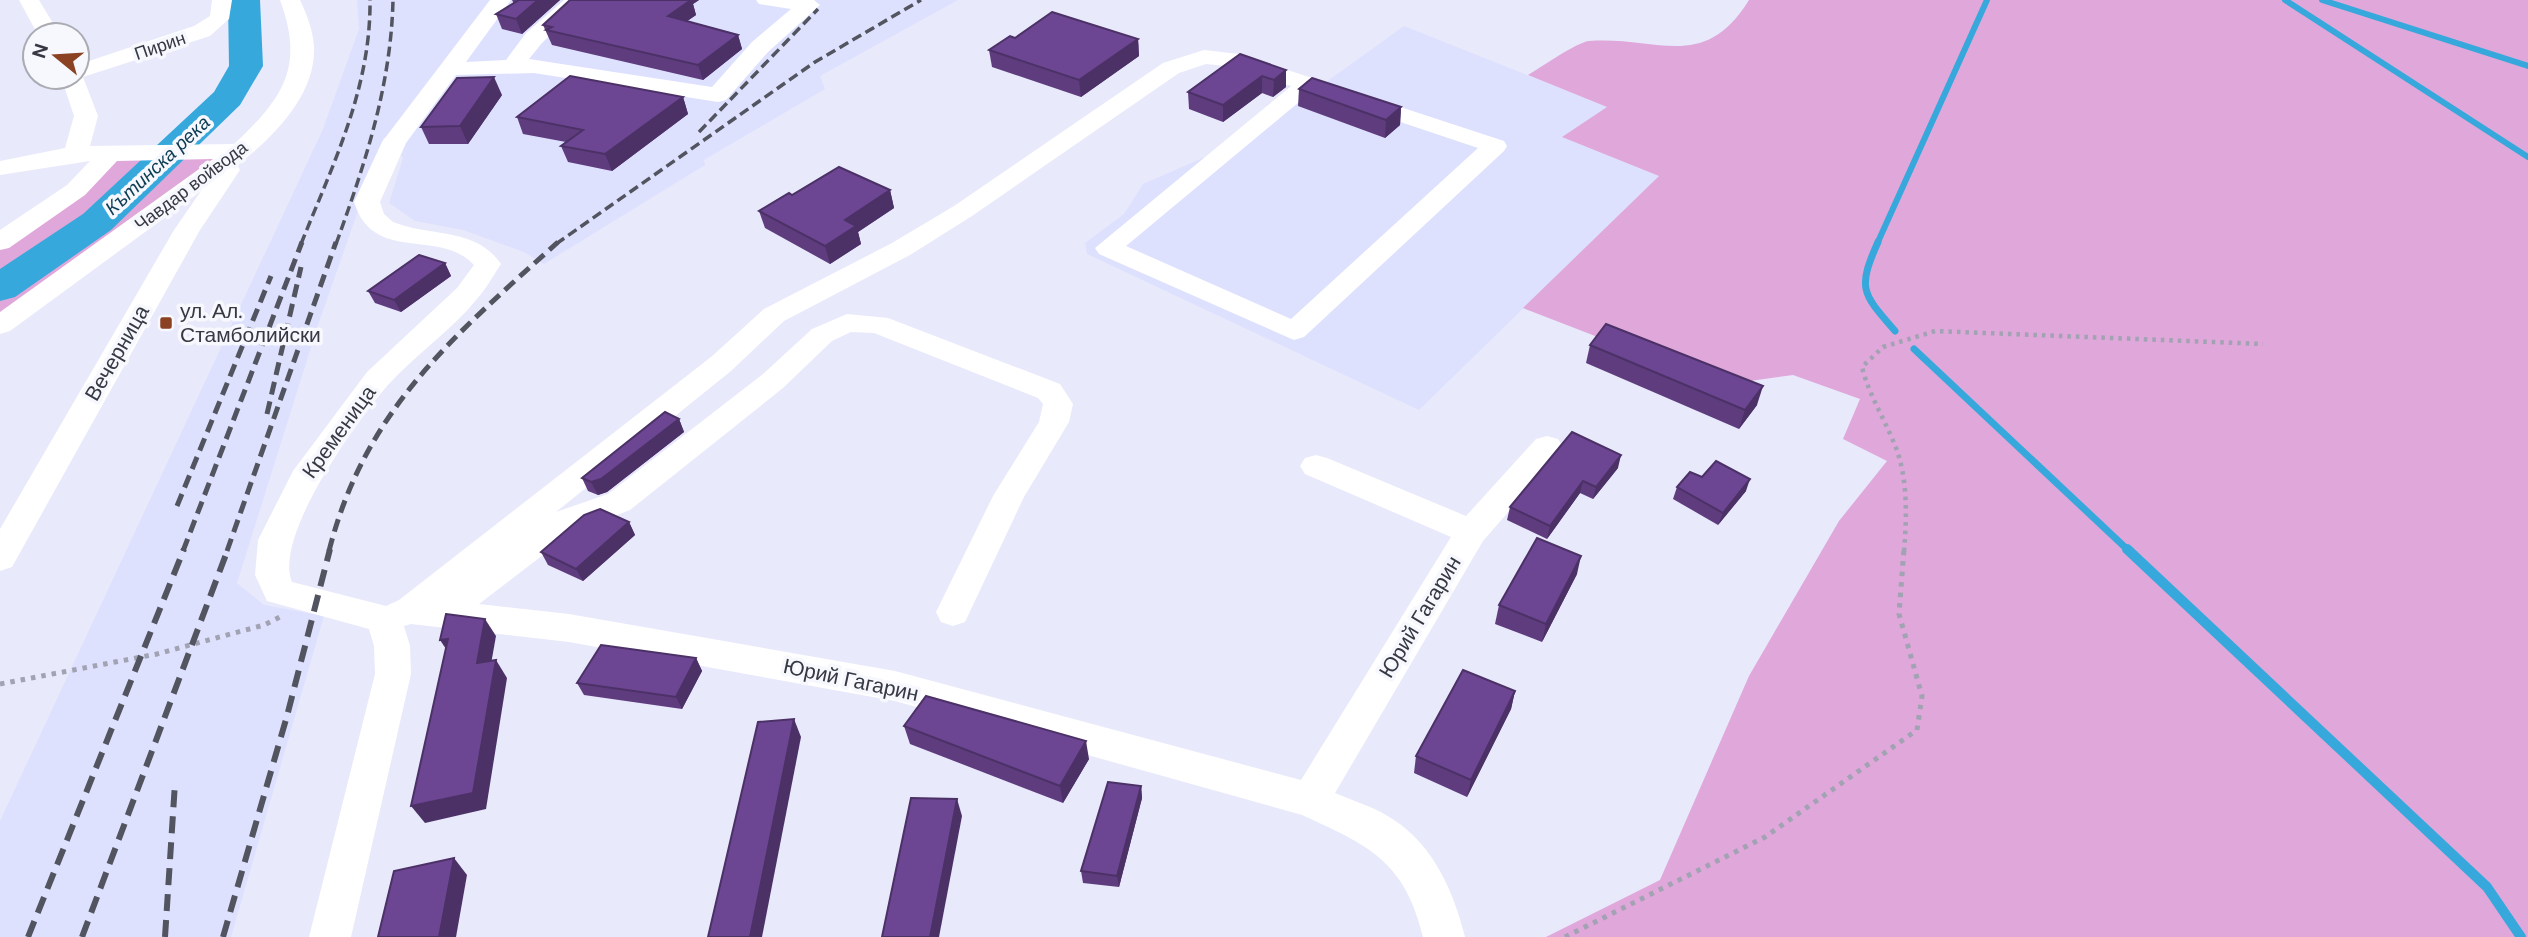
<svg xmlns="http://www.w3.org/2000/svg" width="2528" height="937" viewBox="0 0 2528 937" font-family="'DM Sans',sans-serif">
<rect width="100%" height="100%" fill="#e8e9fb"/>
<g fill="#dee1fe">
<path d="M357,0H958L820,76L825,89L704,160L705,165L544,264L524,252L463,230L415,221L389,203L403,158L384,137L318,325L237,583L264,605L324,616L231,937H0V821L323,129L359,29Z"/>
<path d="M1404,26L1608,107L1563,137L1659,176L1419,410L1087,254L1085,243L1124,214L1143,184L1212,154L1294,82L1315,90Z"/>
</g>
<g fill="#dfa7da">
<path d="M1749,0H2528V937H1546L1660,880L1749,676L1839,521L1887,461L1843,439L1860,399L1793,375L1722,385L1523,308L1659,176L1562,137L1607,107L1528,75C1542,67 1575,43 1589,41C1658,36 1704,73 1749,0Z"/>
<path d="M240,151L0,325V242L112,152Z"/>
</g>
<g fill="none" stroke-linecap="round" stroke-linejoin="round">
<g stroke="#36a8db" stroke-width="6">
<path d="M2285,0L2528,157"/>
<path d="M2322,0L2528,66"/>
<path d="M1877,244L1987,0"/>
</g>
<g stroke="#36a8db" stroke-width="7">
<path d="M1878,242C1857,289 1862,293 1895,331"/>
<path d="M1914,349L2129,551"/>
</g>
<path stroke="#36a8db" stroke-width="10" d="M2127,549L2487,887L2521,937"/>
<path fill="#36a8db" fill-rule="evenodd" d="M228,0H260L263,66L240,105L111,230L15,297L0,301V269L83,214L214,92L229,66Z"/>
<path stroke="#a1a2b2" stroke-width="4.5" stroke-dasharray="3.5 5" stroke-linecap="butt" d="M1904,551C1907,516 1908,475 1894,443C1883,416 1869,395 1862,367L1883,347L1935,331L2263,344"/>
<g stroke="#a1a2b2" stroke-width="5" stroke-dasharray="4.5 6" stroke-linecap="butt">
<path d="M0,684L157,654L264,625L280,617"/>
<path d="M1565,937L1765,837L1917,730L1922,696L1899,614L1904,549"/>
</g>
<g fill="#fff" fill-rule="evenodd">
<path d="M19,0H39L60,35H38Z"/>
<path d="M212,0H232L229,19L210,36L83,77L98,116L90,146L234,144C283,98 305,67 280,0H300C307,15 313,30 314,47C316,95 273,138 237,165L240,170L200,230L12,567L0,571V529L174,230L201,191L10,331L0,334V312L213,159L117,161L85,195L9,248L0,250V230L67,185L90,161L0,175V161L65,148L74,116L61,77H77V65L194,26L210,16Z"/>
<path d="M490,0H511L466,62L506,60L526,33L564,0H587L542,43L529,59L712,87L752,42L791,9L759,4L756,0H814L820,5L768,52L726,100L718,102L534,73L456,75L406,143L380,202L384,214L393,222C430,237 476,227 501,264C493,276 486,289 477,299C451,331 415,355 388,385C357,420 273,537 292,582L386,606L399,600L711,357L764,309L892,243L954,206L1163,63L1204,50L1239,54L1504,141L1507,146L1504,151L1304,337L1294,340L1099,254L1095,248L1291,86L1236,67L1206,64L1179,73L972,216L910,255L784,321L731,371L556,512L608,494L763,374L812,329L847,314L888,318L1060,384L1073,404L1069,422L1024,497L965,622L953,626L941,622L936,612L993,496L1039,422L1043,404L1038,398L874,333L851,332L832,341L783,388L630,510L573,532L479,604L569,614L895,671L1301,780L1451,537L1305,474L1300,466L1305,458L1316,455L1327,458L1466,516L1536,439L1547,436L1558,439L1563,447L1558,455L1483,541L1335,793C1354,801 1377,808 1394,820C1434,846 1454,893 1465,937H1423C1405,861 1368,845 1302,815L895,701L569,642L411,624L404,626L410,646L411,674L351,937H309L375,674L374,646L369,629L267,601L255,575L258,540L293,471L367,372L457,288L474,265C439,227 374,265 354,202L382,142ZM1311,92L1478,148L1291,319L1126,246Z"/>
</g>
<g stroke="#525460" stroke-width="3.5" stroke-dasharray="10 5" stroke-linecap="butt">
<path d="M699,132L818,9"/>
<path d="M301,244C333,164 371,88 370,0"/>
<path d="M336,244C365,164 391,86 393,0"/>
<path d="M556,244L815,62L921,0"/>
</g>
<g stroke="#525460" stroke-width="5" stroke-dasharray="13 7" stroke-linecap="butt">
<path d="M267,414L301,267"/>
<path d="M177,506L271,276"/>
<path d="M183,551L302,242"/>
<path d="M227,551L336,242"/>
<path d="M329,551C365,409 454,336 558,242"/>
</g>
<g stroke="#525460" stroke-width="6" stroke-dasharray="17 9" stroke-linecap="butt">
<path d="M28,937L184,549"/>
<path d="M82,937L228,549"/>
<path d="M165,937L175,783"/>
<path d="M223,937L287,716L330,549"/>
</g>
</g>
<g fill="#5e3c7e">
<path d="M512,0H560L522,34L502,29L496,14L514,4Z"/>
<path d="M570,0H699L693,4L696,15L687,21L738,35L742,49L703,80L552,45L543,25Z"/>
<path d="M1015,38L1138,39L1139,56L1081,97L992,67L989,50Z"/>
<path d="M1286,70V87L1273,97L1262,93L1223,122L1189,109L1188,92Z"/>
<path d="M1299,89L1401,107L1400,125L1385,138L1298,106Z"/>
<path d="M502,95L468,144H429L421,127Z"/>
<path d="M683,97L688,114L612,171L568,162L561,146L566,142L523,134L517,117Z"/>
<path d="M890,190L894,208L858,232L861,244L830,264L765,228L759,211L792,195Z"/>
<path d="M445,263L451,276L401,312L375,303L368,291Z"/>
<path d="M1590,345L1757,405L1739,429L1586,363Z"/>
<path d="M679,419L684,432L607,492L598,495L588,491L582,478Z"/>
<path d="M1618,468L1593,499L1580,493L1547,539L1507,520L1510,507Z"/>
<path d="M1702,477L1746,491L1718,525L1673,499L1677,487Z"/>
<path d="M629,522L635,535L583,581L548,565L541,552Z"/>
<path d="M1577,574L1542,642L1495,624L1499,605Z"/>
<path d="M696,658L702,671L682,709L584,695L577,683Z"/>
<path d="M1515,691L1511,709L1467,797L1414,773L1416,756Z"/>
<path d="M904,726L1089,759L1063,803L910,744Z"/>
<path d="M1141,786L1142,798L1119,887L1083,883L1081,871Z"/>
</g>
<g fill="#4c3167">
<path d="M538,0H560L522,34L516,19Z"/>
<path d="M678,0H699L693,4L696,15L673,31L668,16Z"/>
<path d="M738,35L742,49L703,80L698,65Z"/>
<path d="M1138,39L1139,56L1081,97L1079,80Z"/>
<path d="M1286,70V87L1273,97L1274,80Z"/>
<path d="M1262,76V93L1223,122V105Z"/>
<path d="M494,77L502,95L468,144L460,126Z"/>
<path d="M683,97L688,114L612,171L605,154Z"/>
<path d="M1401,107L1400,125L1385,138L1386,120Z"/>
<path d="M890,190L894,208L858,232L861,244L830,264L825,246L845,220Z"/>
<path d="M445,263L451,276L401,312L394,300Z"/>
<path d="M1763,386L1757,405L1739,429L1745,410Z"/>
<path d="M679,419L684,432L607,492L598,495L591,482Z"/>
<path d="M1621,455L1618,468L1593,499L1596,487Z"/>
<path d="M1750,479L1746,491L1718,525L1723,513Z"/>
<path d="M1583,481L1580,493L1547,539L1550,526Z"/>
<path d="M629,522L635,535L583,581L576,569Z"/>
<path d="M1581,556L1577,574L1542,642L1546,624Z"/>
<path d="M485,619L496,636L488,681L477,663Z"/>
<path d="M448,639L452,658L440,640Z"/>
<path d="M696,658L702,671L682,709L676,697Z"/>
<path d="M496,660L507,678L486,809L425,823L411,806Z"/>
<path d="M1515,691L1511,709L1467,797L1471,780Z"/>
<path d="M794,719L801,737L762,937H750Z"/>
<path d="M1086,741L1089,759L1063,803L1060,786Z"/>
<path d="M1141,786L1142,798L1119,887L1117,876Z"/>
<path d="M957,799L962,816L939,937H930Z"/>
<path d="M454,858L467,875L456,937H439Z"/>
</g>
<g fill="#6d4693" stroke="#4c3167" stroke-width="2">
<path d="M519,0H538L516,19L496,14Z"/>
<path d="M570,0H691L668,16L738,35L698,65L546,30L552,27L543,25Z"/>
<path d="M1052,12L1138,39L1079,80L989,50L1010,36L1015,38Z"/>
<path d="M1240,54L1286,70L1274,80L1262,76L1223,105L1188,92Z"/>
<path d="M570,76L683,97L605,154L561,146L583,130L517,117Z"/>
<path d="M494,77L460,126L421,127L457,78Z"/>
<path d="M1312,78L1401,107L1386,120L1299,89Z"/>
<path d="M839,167L890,190L845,220L856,226L825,246L759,211L789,193L792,195Z"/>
<path d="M419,255L445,263L394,300L368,291Z"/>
<path d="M1606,324L1763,386L1745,410L1590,345Z"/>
<path d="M665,412L679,419L601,479L591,482L582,478Z"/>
<path d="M1572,432L1621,455L1596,487L1583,481L1550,526L1510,507Z"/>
<path d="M1716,461L1750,479L1723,513L1677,487L1690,472L1702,477Z"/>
<path d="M600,509L629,522L576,569L541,552L584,515Z"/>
<path d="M1537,538L1581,556L1546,624L1499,605Z"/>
<path d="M446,614L485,619L477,663L496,660L473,793L411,806L448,639L440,640Z"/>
<path d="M601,645L696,658L676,697L577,683Z"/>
<path d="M1463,670L1515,691L1471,780L1416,756Z"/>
<path d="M926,696L1086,741L1060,786L904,726Z"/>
<path d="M794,719L750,937H708L758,722Z"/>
<path d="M1108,782L1141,786L1117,876L1081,871Z"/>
<path d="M911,798L957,799L930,937H882Z"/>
<path d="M454,858L439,937H378L394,871Z"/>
</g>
<rect fill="#8a4223" stroke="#f7f8fd" stroke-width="2.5" x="159" y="316" width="14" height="14" rx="3.5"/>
<g text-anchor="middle" stroke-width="7" stroke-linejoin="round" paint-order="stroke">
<g font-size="18" fill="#363843" stroke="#f7f8fd">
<text transform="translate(160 46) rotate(-19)" y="6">Пирин</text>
<text transform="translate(191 186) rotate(-37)" y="6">Чавдар войвода</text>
</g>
<g font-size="19" font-style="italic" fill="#0c3c52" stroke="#f7f8fd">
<text transform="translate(157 165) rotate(-43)" y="7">Кътинска река</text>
</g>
<g font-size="21" fill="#363843" stroke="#f7f8fd" text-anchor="start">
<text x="180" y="318">ул. Ал.<tspan x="180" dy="24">Стамболийски</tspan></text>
</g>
<g font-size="21" fill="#363843" stroke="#f7f8fd">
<text transform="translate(117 353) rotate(-60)" y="7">Вечерница</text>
<text transform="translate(339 432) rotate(-54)" y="7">Кременица</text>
<text transform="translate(1420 617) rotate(-59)" y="7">Юрий Гагарин</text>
<text transform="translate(851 680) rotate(12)" y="7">Юрий Гагарин</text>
</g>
</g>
<g transform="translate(56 56) rotate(288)"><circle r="33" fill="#f7f8fd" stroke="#aaabb3" stroke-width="2"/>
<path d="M0-5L12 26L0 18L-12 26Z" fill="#8a4223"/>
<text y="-10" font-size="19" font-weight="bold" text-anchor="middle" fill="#363843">N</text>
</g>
</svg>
